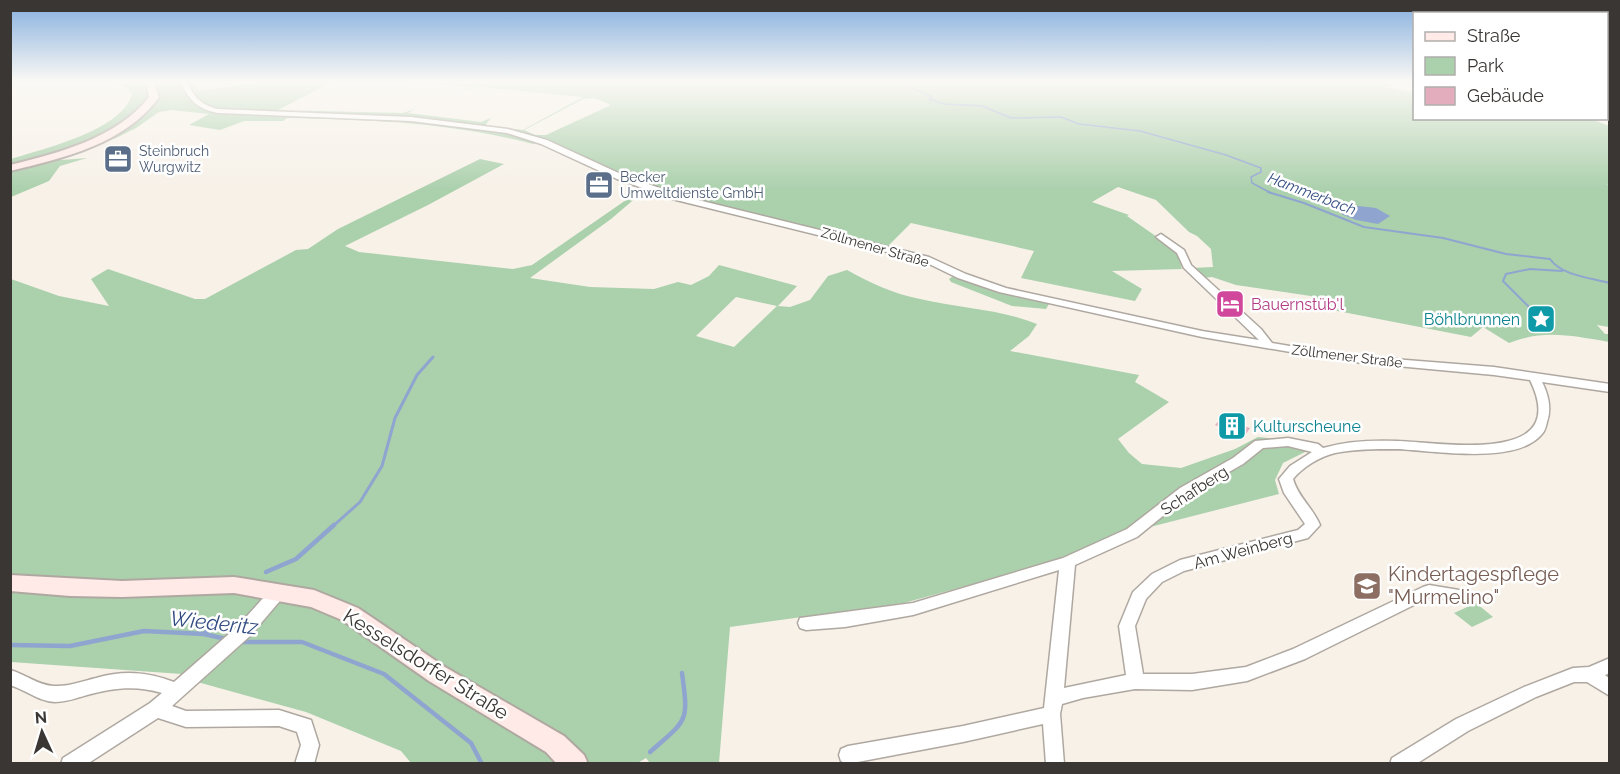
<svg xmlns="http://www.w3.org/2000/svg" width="1620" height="774" viewBox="0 0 1620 774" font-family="Raleway,sans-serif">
<rect width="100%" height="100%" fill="#f7f1e8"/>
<g fill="#abd0ac" fill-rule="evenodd">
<path d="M115,82H194L198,90H201L263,82H332L278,110L403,113L415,109L408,113L481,122L491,118L486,124L488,126L523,130L583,97L480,87L463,91L471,87L422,83L415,85L405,82H1414V85L1402,83L1384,87L1414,92V118H1589L1609,126L1610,183L1607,184L1610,186L1609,327L1597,325L1605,334H1609V342C1573,336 1544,329 1509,343L1483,327L1471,337L1312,306L1311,296L1236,285L1212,277L1201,278L1191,268L1213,267L1211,249L1197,236L1189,232L1156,200L1118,187L1092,202L1129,215L1127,216L1177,251L1182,269L1112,271L1142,289L1135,301L1021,278L1034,251L911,223L884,250L688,204L645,190L611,219L530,278L590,287L654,289L678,282L691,285L709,276L719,265L797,286L778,306L790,307L810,300L828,276L847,270C870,283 894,294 920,299C958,308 1000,309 1037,324L1029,336L1010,351L1139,375L1135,382L1169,402L1118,439L1129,453L1142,464L1181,468L1235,449L1258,437L1321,444L1283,463L1275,480L1279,494L1150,527L1021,571L904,603L730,627L719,763H650L646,758L636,764L411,763L401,751L306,712L201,683L182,674L11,662V279L59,296L109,306L91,279L108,269L195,299H205L296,250L308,249L338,229L480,159L504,164L428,205L345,246L359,252L513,269L532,265L642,189L537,142L533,144C447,122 375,120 287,118L283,121H244L220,130L189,125L209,114L172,110L159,112L136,128L116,138L61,158V160L87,158L60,166L49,181L11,197V159C43,149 123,130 132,94L127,88ZM594,98L610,104L609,106L546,135H535L524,130L583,99ZM736,297L777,306L734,347L696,336Z"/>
<path d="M953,276L995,292L1049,304L1046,309L1012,306L951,282L949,279Z"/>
<path d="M1476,603L1493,617L1472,627L1454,613Z"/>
</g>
<path fill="#8fa5cf" d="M1350,205L1376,208L1390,216L1378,224L1356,220L1341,214L1340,206Z"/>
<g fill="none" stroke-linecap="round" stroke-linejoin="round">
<path stroke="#8fa5cf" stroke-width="1.5" d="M900,82L932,97L929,99L944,104L982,106L1011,118L1061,117L1079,124L1140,131L1226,155L1261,168V172L1251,177L1252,183L1271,193"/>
<g stroke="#8fa5cf" stroke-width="2">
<path d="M1268,192L1304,203L1364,227L1443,238L1506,254L1550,259C1562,276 1591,278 1610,283"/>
<path d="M1541,319L1503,281L1506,274L1530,269L1562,271"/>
</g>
<path stroke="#8fa5cf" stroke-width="3" d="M332,527L360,502L382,466L395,418L417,375L433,357"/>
<g stroke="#8fa5cf" stroke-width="4.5">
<path d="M266,572L296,559L334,525"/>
<path d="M205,633L212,626"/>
<path d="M241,642H302L384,674L471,743L482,764"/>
<path d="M10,645L70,646L144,631L204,634L226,639"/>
<path d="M650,752C687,719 689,724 682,673"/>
</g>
</g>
<path fill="#e3adbd" d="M1222,417L1238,424L1250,428L1244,437L1215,425Z"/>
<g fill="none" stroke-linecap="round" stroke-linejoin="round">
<g stroke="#afa8a1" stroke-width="3">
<g id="street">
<path d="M181,82H187C194,97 201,105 218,109L411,117L508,129L547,140L623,175L682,196L929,257L966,274L1006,288L1202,331L1259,340L1184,268L1177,253L1156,237L1161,234L1184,250L1191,265L1261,329L1272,343L1343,355L1494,367L1610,384V392L1542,382C1548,394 1552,408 1547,422C1546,426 1545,431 1542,434C1516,466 1432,450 1395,449C1375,449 1355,449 1335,453C1319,457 1303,467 1293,479C1298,497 1313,508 1320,525L1308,538L1184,571L1162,582L1146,599L1135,626L1143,674H1192L1246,667L1293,649L1423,587L1429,585L1465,591L1467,595L1465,599L1459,601L1430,597L1305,659L1247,681L1192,690L1135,689L1083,698L1062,704L1060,714L1064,764H1046L1043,724L963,742L847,764L841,761L839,755L841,749L848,746L963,726L1044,708L1059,570L913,615L845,627L806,630L800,628L798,623L800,618L913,603L1063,558L1127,529L1180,488L1233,458L1255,441L1288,438L1318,444L1323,448C1347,441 1373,440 1397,441C1440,442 1573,467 1530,380L1494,375L1343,361L1202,337L999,292L958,278L923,261L676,200L617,179L541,144L507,133L411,121L218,113C198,109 189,101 181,82ZM1288,446L1312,452L1290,466L1279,479L1284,493L1305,524L1298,530L1180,560L1152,574L1133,592L1119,626L1126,675L1064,688L1075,565L1137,537L1190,494L1243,464L1263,448Z"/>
<path d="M1606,85L1610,86V90L1606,89Z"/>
<path d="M1606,108L1610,109V113L1606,112Z"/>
<path d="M279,585L285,587L287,591L285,595L250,636L172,706L186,711L279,710L311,720L319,745L314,764H295L301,745L297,732L279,726L186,727L158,718L87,764H61L63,758L150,703L162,693C135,685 114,688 87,695C77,698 66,702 55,702C38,701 26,690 10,685V670C25,674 39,686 54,686C68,687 83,681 96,678C124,670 147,672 174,682L238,626L273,587Z"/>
<path d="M1610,658V673L1605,675L1610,679V696L1587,682H1574L1536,697L1468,731L1416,764H1390L1392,758L1456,719L1524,687L1573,668L1589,667Z"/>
</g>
</g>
<g stroke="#afa8a1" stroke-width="4">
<g id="secondary">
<path d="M140,82L154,83L159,97C125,144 64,158 10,171V165C59,153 117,138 149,97L147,86Z"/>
<path d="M10,575L122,581L234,577L314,590L358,608L445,667L564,736L584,755L588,764H557L546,752L429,681L342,620L311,607L234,593L122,597L70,596L10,591Z"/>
</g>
</g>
<use href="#street" fill="#fff" fill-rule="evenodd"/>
<use href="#secondary" fill="#ffeae7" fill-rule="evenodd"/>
</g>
<linearGradient id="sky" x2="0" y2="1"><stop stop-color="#84aede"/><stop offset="0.43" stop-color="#fbf9f5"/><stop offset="1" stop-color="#fbf9f5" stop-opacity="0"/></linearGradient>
<rect width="1620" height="190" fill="url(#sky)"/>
<defs>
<g id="office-square" transform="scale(1.5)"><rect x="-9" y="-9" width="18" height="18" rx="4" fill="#5c6f8a" stroke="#fff"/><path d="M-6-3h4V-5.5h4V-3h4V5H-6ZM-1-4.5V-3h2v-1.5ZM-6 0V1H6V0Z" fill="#fff"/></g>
<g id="hotel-square" transform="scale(1.5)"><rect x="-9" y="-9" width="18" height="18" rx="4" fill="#d1479c" stroke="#fff"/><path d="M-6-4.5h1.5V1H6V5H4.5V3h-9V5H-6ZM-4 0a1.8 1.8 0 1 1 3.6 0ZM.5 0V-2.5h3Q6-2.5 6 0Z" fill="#fff"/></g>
<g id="sight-square" transform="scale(1.5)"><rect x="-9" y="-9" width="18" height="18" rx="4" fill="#0f9aa8" stroke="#fff"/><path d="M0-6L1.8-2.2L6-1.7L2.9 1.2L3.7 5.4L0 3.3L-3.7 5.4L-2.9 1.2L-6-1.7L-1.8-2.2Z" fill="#fff"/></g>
<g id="building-square" transform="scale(1.5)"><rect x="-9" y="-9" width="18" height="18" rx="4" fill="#0f9aa8" stroke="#fff"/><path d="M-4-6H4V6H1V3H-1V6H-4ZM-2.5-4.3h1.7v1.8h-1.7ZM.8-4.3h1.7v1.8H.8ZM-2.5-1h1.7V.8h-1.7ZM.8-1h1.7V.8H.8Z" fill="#fff"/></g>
<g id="school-square" transform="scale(1.5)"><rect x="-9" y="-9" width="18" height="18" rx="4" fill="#8d6e63" stroke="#fff"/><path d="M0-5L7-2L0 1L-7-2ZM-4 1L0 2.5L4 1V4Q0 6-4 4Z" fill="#fff"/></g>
</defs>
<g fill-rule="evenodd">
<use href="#office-square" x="118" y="159"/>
<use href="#office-square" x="599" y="185"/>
<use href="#hotel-square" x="1230" y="304"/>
<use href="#sight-square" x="1541" y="319"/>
<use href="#building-square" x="1232" y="426"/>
<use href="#school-square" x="1367" y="586"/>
</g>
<g text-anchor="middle" stroke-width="5" stroke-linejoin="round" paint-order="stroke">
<g font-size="14" fill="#4e5e75" stroke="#fff" text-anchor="start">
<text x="139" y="156">Steinbruch<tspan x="139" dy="16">Wurgwitz</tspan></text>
<text x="620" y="182">Becker<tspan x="620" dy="16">Umweltdienste GmbH</tspan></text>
</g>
<g font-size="14" fill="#393633" stroke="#fff">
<text transform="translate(875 247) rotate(16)" y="5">Zöllmener Straße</text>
<text transform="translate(1347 356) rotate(7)" y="5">Zöllmener Straße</text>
</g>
<g font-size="15" font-style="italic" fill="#324c82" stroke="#fff">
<text transform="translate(1312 194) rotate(21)" y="5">Hammerbach</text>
</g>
<g font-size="16" fill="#b23c85" stroke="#fff" text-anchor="start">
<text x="1251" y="310">Bauernstüb'l</text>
</g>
<g font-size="16" fill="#0d838f" stroke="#fff" text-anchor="end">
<text x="1520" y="325">Böhlbrunnen</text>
<text x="1253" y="432" text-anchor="start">Kulturscheune</text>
</g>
<g font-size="16" fill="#393633" stroke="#fff">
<text transform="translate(1194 490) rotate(-33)" y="6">Schafberg</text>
<text transform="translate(1243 550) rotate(-15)" y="6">Am Weinberg</text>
</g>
<g font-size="20" fill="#785e54" stroke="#fff" text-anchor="start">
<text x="1388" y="581">Kindertagespflege<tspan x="1388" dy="23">"Murmelino"</tspan></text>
</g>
<g font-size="20" fill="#393633" stroke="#fff">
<text transform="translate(426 664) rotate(32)" y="7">Kesselsdorfer Straße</text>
</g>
<g font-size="21" font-style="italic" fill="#324c82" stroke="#fff">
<text transform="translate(214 623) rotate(6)" y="7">Wiederitz</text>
</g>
</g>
<rect width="1620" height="774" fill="none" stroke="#393633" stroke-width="24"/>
<rect x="1413" y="12" width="195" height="108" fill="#ffffff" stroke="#b0afad" stroke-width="1.5"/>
<rect x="1425" y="32" width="30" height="9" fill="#ffeae7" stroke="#b0afad" stroke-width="1.5"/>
<text x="1467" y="42" font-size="18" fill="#393633">Straße</text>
<rect x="1425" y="57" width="30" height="18" fill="#abd0ac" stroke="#b0afad" stroke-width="1.5"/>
<text x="1467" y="72" font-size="18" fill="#393633">Park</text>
<rect x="1425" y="87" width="30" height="18" fill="#e3adbd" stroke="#b0afad" stroke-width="1.5"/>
<text x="1467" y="102" font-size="18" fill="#393633">Gebäude</text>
<g transform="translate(42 732) rotate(356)" stroke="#ffffff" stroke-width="4.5" paint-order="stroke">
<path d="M0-4.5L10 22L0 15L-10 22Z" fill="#393633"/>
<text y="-9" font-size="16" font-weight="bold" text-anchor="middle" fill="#393633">N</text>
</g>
</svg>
